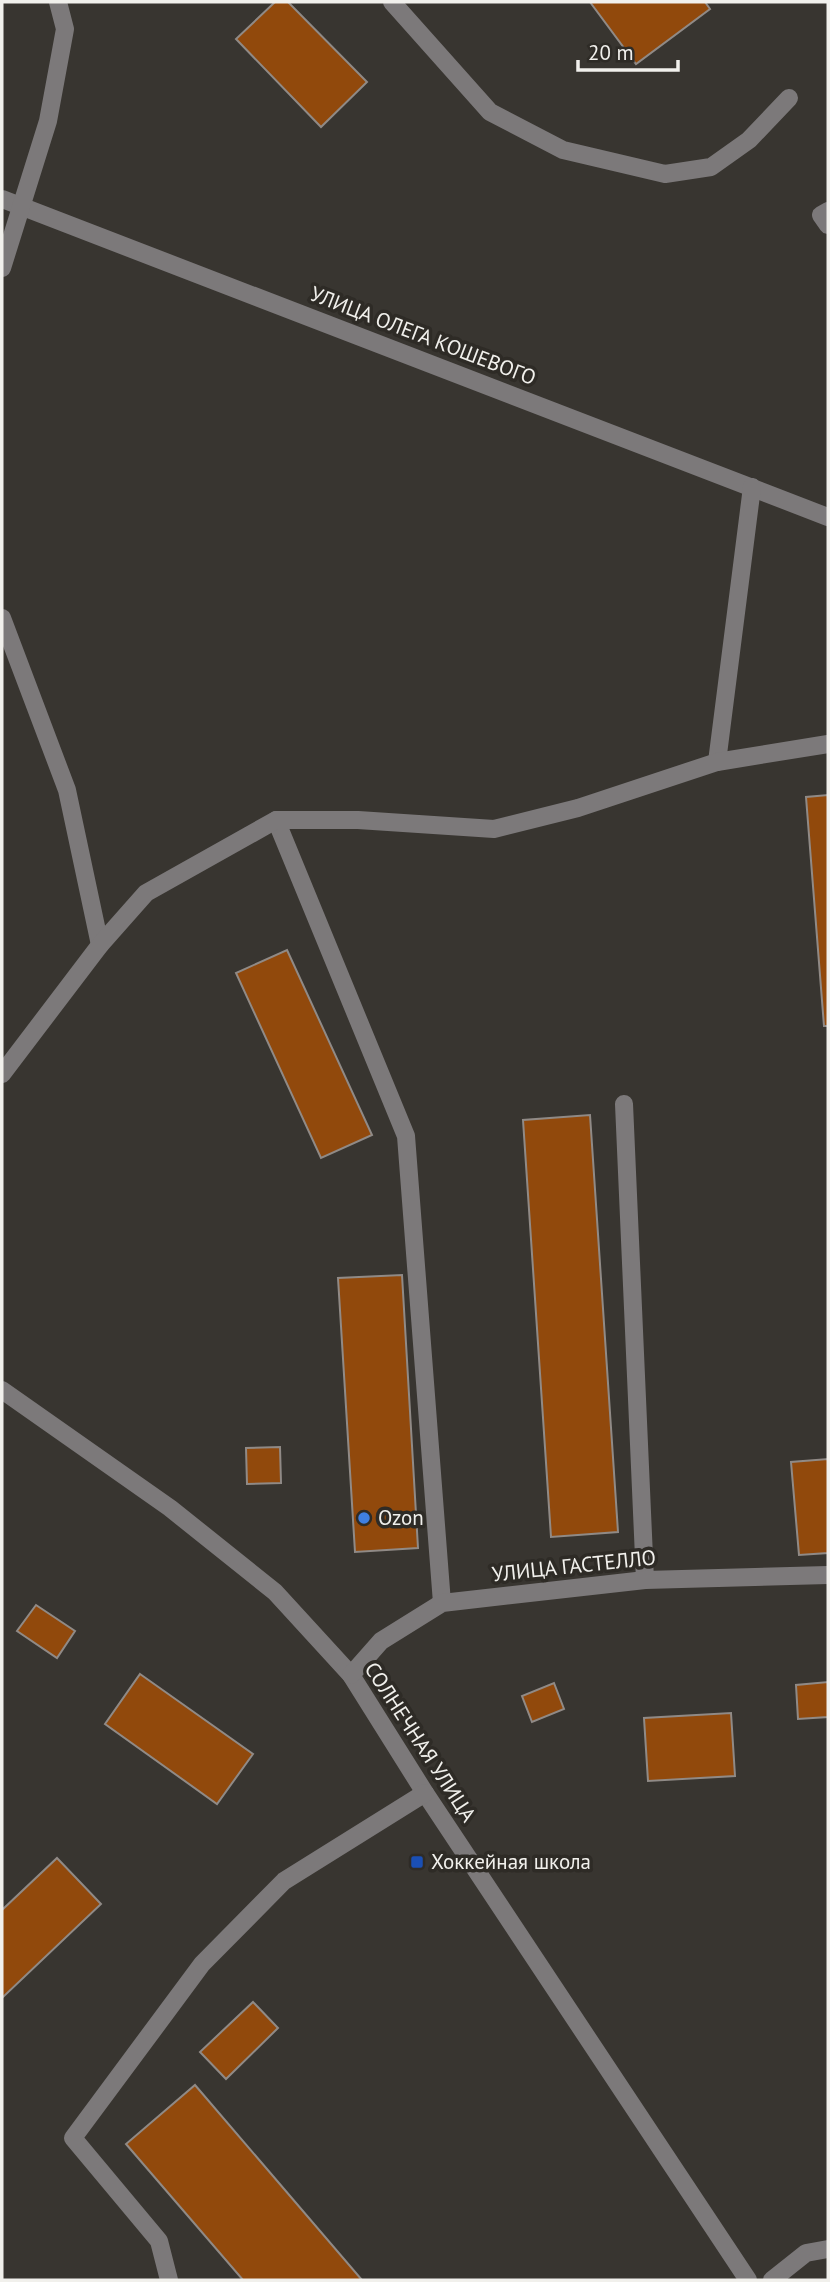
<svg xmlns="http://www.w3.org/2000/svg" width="830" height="2282" viewBox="0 0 830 2282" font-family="'PT Sans',sans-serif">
<rect width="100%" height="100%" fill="#383530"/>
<g fill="#91490c" stroke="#908a86" stroke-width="2">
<path d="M275,2H288L367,82L321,127L236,39Z"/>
<path d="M590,2H705L710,9L636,64Z"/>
<path d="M828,795V1026H824L806,797Z"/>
<path d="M287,950L372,1135L321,1158L236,973Z"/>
<path d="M590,1115L618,1532L551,1537L523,1120Z"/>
<path d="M402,1275L418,1548L355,1552L338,1278Z"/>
<path d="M280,1447L281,1483L247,1484L246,1448Z"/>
<path d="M828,1459V1553L799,1555L791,1462Z"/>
<path d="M36,1605L75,1631L57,1658L17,1631Z"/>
<path d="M140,1674L253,1754L217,1804L105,1724Z"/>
<path d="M828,1682V1717L798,1719L796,1685Z"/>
<path d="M554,1683L564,1709L532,1722L522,1696Z"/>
<path d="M731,1713L735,1776L648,1781L644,1718Z"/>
<path d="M57,1858L101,1904L2,1998V1910Z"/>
<path d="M253,2002L278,2028L226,2079L200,2052Z"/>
<path d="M195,2085L362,2280H243L126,2144Z"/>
</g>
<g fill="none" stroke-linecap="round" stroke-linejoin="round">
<g stroke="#7c797a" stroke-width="18">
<path d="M392,2L490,112L563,150L665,174L711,167L749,140L789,98"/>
<path d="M2,199L828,517"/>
<path d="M828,211L821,215L828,225"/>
<path d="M2,268L48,121L65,29L58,2"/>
<path d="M2,618L67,790L100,945"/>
<path d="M717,762L752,487"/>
<path d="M276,820L406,1136L442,1603"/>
<path d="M2,1074L100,945L146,893L276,820H358L494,829L578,808L717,762L828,744"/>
<path d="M624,1104L645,1580"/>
<path d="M2,1390L170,1508L275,1592L351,1675L425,1793L748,2280"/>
<path d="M351,1675L381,1641L442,1603L645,1580L828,1575"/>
<path d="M169,2280L159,2241L73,2138L202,1964L284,1881L425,1793"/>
<path d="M772,2280L806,2253L828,2249"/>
</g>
</g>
<circle fill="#3f7fe0" stroke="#2e2b26" stroke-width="2.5" cx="364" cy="1518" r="7"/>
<rect fill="#1a4fb4" stroke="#2e2b26" stroke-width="2.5" x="410" y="1855" width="14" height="14" rx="3.5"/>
<g text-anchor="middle" stroke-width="7" stroke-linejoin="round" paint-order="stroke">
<g font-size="21" fill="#f1f0ec" stroke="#2e2b26">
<text transform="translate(423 336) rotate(21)" y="7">УЛИЦА ОЛЕГА КОШЕВОГО</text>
<text transform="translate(574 1566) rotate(-6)" y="7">УЛИЦА ГАСТЕЛЛО</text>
<text transform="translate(420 1742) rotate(57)" y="7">СОЛНЕЧНАЯ УЛИЦА</text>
</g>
<g font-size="21" fill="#f1f0ec" stroke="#2e2b26" text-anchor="start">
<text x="378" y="1525">Ozon</text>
<text x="431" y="1869">Хоккейная школа</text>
</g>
</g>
<rect width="830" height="2282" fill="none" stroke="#f1f0ec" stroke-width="7"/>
<path d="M578 60v10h100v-10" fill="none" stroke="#f1f0ec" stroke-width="3.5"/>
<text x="588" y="60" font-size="21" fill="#f1f0ec" stroke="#2e2b26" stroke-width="5" paint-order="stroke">20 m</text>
</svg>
